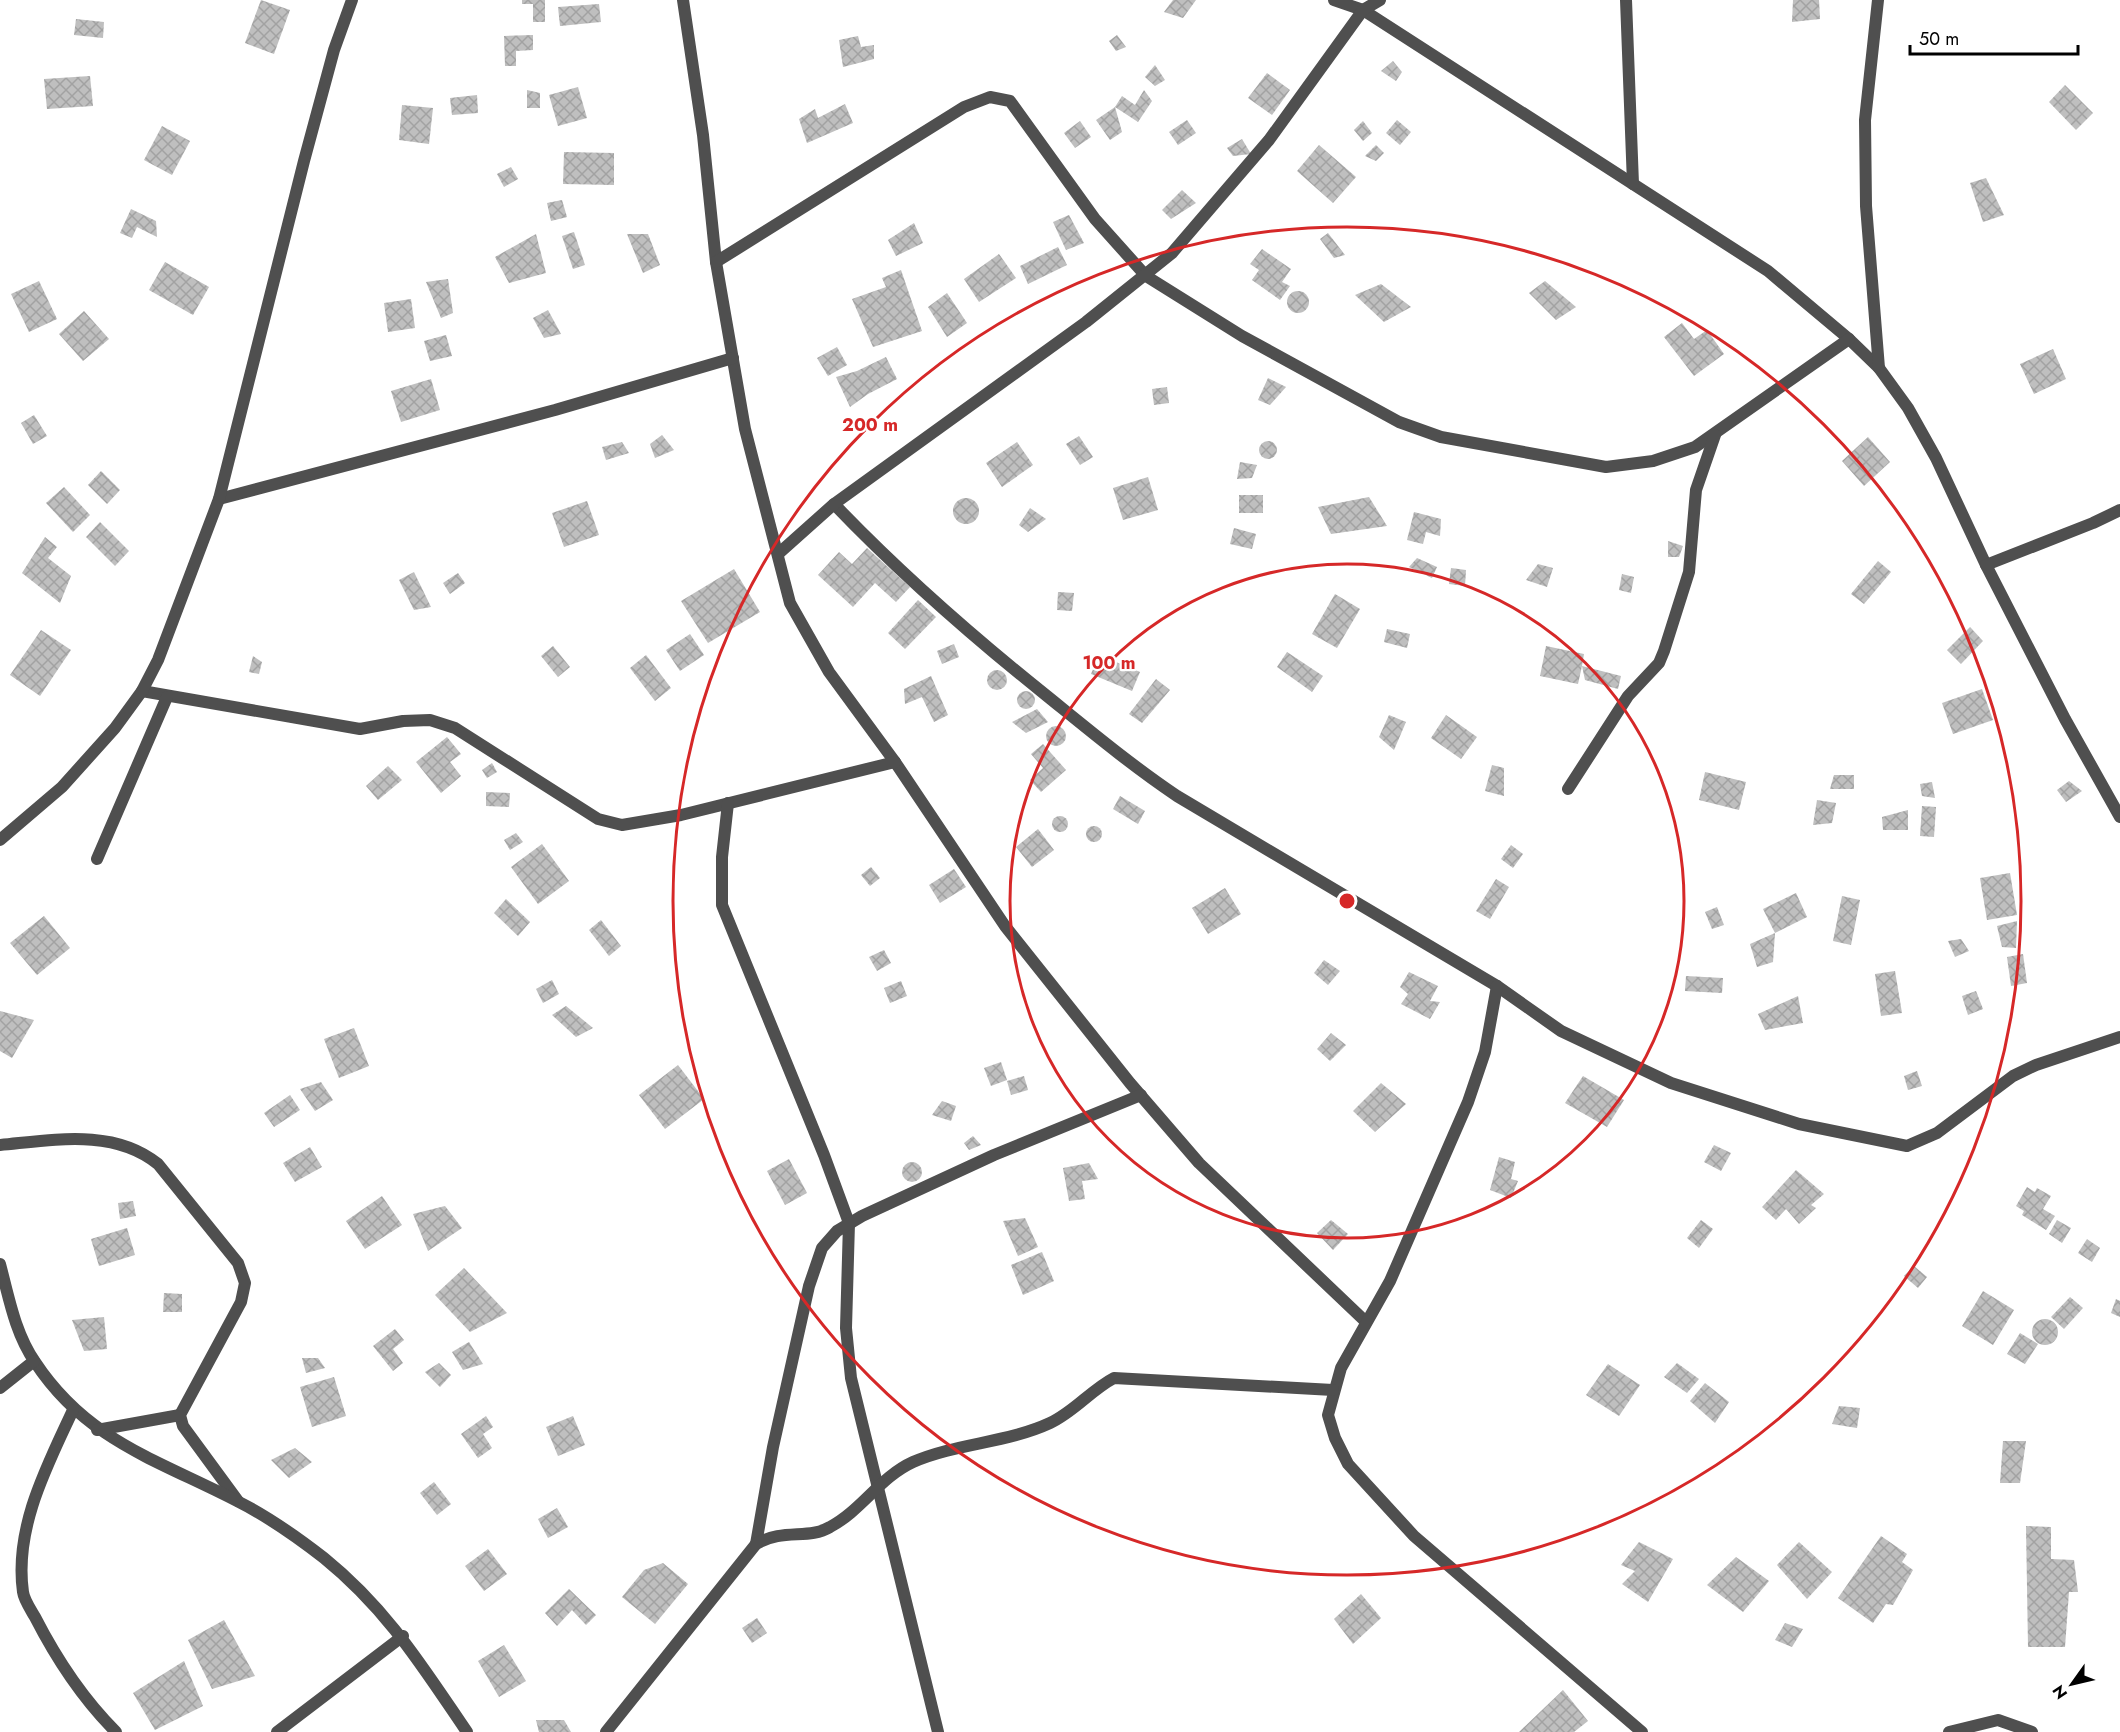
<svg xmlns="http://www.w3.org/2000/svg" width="2120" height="1732" viewBox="0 0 2120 1732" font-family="Jost,sans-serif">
<defs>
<pattern id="building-cross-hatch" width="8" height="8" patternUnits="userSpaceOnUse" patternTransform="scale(1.5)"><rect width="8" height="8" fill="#bfbfbf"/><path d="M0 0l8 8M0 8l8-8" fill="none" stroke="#a2a2a2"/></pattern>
</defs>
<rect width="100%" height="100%" fill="#fff"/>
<g fill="url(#building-cross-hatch)">
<path d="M261,0L290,10L274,54L245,43Z"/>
<path d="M522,0H545V22H533V4H522Z"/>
<path d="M1173,0H1196L1183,18L1164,12Z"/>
<path d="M1793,0H1819L1820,19L1792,22Z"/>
<path d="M599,4L601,22L560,26L558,7Z"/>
<path d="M76,19L104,22L103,38L74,35Z"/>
<path d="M533,35V50L516,51V66H505L504,36Z"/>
<path d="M1117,35L1126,47L1116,51L1109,41Z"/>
<path d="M858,36L861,47L874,45V59L843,67L839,40Z"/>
<path d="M1393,61L1402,72L1396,81L1381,71Z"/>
<path d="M1155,65L1165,80L1155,86L1145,77Z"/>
<path d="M1267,73L1290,90L1272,115L1248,98Z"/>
<path d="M90,76L93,106L47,109L44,79Z"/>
<path d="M2065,85L2093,113L2076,130L2049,102Z"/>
<path d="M578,87L587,118L558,126L549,95Z"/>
<path d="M527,90L540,93V108H527Z"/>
<path d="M1144,90L1152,101L1138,122L1115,107L1122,132L1110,140L1096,120L1115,107L1122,96L1135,105Z"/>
<path d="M477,95L478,113L452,115L450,98Z"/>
<path d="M845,104L853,123L807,143L799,119L815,109L818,118Z"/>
<path d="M402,105L433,108L429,144L399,140Z"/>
<path d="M1187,120L1196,133L1178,145L1169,132Z"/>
<path d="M1397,120L1411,132L1400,145L1386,133Z"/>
<path d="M1080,121L1091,137L1075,148L1064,133Z"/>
<path d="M1363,121L1372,133L1363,141L1354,130Z"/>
<path d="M162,126L190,141L172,175L144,160Z"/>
<path d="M1242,139L1251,154L1233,156L1227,148Z"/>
<path d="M1319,145L1356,177L1333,203L1297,171Z"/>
<path d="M1376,145L1384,153L1376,161L1365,156Z"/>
<path d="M564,152L614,153V185L563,184Z"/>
<path d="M511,167L518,179L504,187L497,174Z"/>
<path d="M1986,178L2004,215L1983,222L1970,183Z"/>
<path d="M1182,190L1196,203L1171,219L1162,210Z"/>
<path d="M562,200L567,217L551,221L547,203Z"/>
<path d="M131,209L156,221L157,237L137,227L132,238L120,233Z"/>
<path d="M1069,215L1084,243L1066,250L1053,222Z"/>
<path d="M914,223L923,243L896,256L888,240Z"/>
<path d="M574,232L585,265L573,269L562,236Z"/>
<path d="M1328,233L1345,255L1334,258L1320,239Z"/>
<path d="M536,234L546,273L509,283L495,257Z"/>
<path d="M627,234H648L660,265L643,273Z"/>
<path d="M1058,247L1067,265L1028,284L1020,266Z"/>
<path d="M1262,249L1291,269L1282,282L1290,286L1280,300L1252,280L1259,270L1250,264Z"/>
<path d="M999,254L1016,278L979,302L964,279Z"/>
<path d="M165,262L209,287L193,315L149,290Z"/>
<path d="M901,270L922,331L873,347L852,299L886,287L882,278Z"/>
<path d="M448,279L453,313L441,318L426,282Z"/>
<path d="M39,281L57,319L29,332L11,294Z"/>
<path d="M1545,281L1576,307L1556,320L1529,293Z"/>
<path d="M1381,284L1411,307L1384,322L1355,295Z"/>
<circle cx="1298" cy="302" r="11"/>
<path d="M947,293L967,323L947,337L928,307Z"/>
<path d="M411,299L415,328L388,332L384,303Z"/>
<path d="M548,310L561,334L544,338L533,318Z"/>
<path d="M84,311L109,339L83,361L59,334Z"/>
<path d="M1682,323L1694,339L1707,330L1724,354L1694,376L1664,337Z"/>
<path d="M446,335L452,356L430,361L424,341Z"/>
<path d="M837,347L847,365L828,376L817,358Z"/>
<path d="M2053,349L2066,379L2034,394L2020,364Z"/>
<path d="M886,357L897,379L868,394L850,407L836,377L857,371Z"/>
<path d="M1268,378L1286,387L1270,405L1258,400Z"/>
<path d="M431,379L440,410L401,422L391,391Z"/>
<path d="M1167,387L1169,403L1154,405L1152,389Z"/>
<path d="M34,415L47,436L33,444L21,423Z"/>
<path d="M662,435L674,450L655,458L650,444Z"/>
<path d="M1079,436L1093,457L1080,465L1066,444Z"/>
<path d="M1868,437L1890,462L1864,486L1842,461Z"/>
<circle cx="1268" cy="450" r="9"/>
<path d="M622,442L629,453L606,460L602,447Z"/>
<path d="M1017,442L1033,465L1002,487L986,463Z"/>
<path d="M1240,462L1257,465L1252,478L1237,479Z"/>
<path d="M101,471L120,490L107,504L88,485Z"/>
<path d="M1148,477L1158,510L1123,520L1113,488Z"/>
<path d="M64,487L90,515L73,532L46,503Z"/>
<rect x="1239" y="495" width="24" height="18"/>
<path d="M1369,497L1387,526L1331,534L1318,507Z"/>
<circle cx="966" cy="511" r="13"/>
<path d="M587,501L599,535L564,547L552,513Z"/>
<path d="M1030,508L1046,519L1028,532L1019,525Z"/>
<path d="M1414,512L1441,519L1440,536L1426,532L1423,544L1407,540Z"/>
<path d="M100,522L129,551L115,566L86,537Z"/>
<path d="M1234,528L1256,534L1252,549L1230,544Z"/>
<path d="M45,537L57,547L48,558L71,576L60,603L22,573Z"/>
<path d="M1668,541L1683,546L1679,557H1668Z"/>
<path d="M867,548L910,587L896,602L875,583L853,607L818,575L839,552L852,564Z"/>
<path d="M1417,558L1437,567L1432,578L1409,567Z"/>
<path d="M1878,561L1891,572L1864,604L1851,594Z"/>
<path d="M1538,564L1553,568L1547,587L1526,580Z"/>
<path d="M1451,568L1466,570L1465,586L1449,584Z"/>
<path d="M734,569L760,612L708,643L681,601Z"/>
<path d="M414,572L431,607L414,610L399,580Z"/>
<path d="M458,573L465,583L450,594L443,583Z"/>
<path d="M1622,574L1634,577L1631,593L1619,590Z"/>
<path d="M1058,592L1074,593L1072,611L1057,610Z"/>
<path d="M1335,594L1360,609L1337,648L1312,634Z"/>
<path d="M918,600L936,617L905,649L888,633Z"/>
<path d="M1970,627L1983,641L1961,664L1947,650Z"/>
<path d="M1387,629L1410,634L1407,648L1384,642Z"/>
<path d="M41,630L71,650L40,696L10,675Z"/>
<path d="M690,634L704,655L680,671L666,650Z"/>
<path d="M954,644L959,657L942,664L937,651Z"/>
<path d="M553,646L570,667L558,677L541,656Z"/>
<path d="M1546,646L1584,654L1582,666L1621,676L1618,689L1585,680L1582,666L1578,684L1540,676Z"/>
<path d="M1287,652L1323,676L1312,692L1277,667Z"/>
<path d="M646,655L671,688L655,701L630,668Z"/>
<path d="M1099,655L1140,672L1132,691L1091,674Z"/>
<path d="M253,656L262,662L259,674L249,672Z"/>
<circle cx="997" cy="680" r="10"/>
<path d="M931,676L948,715L934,722L922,697L905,704L904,689Z"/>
<path d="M1156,679L1170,690L1142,723L1129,714Z"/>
<path d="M1982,689L1993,720L1953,734L1942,703Z"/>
<circle cx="1026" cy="700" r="9"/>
<path d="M1037,709L1048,722L1026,733L1012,722Z"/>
<path d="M1389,715L1406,722L1394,750L1379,737Z"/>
<path d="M1446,715L1477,737L1461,759L1431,738Z"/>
<circle cx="1056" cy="736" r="10"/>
<path d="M447,737L461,754L450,762L461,776L441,793L416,762Z"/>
<path d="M1043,744L1066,770L1041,792L1030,780L1043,768L1031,754Z"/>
<path d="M492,763L497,772L487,778L482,770Z"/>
<path d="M1492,765L1504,768V796L1485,791Z"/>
<path d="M388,766L402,780L378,800L366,786Z"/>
<path d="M1705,772L1746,782L1739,810L1699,800Z"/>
<path d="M1834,775H1854V789H1830Z"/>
<path d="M2069,781L2082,791L2066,802L2057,790Z"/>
<path d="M1932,782L1935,798L1922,796L1920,784Z"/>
<path d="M486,792L510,793L509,807L486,806Z"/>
<path d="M1120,796L1145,811L1138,824L1113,809Z"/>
<path d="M1817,800L1836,803L1832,823L1813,825Z"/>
<path d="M1922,806L1936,807L1934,837L1920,836Z"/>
<path d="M1908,810V830H1883L1882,817Z"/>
<circle cx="1060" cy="824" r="8"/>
<circle cx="1094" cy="834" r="8"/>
<path d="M1038,829L1054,850L1032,867L1016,847Z"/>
<path d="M516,833L523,842L510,850L504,840Z"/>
<path d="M542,844L569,881L538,904L511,867Z"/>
<path d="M1511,845L1523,854L1513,868L1501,859Z"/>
<path d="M871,867L880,878L870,886L861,875Z"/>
<path d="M954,869L966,887L940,903L929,885Z"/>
<path d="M2010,873L2017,915L1987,920L1980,878Z"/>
<path d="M1496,879L1509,887L1490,919L1476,911Z"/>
<path d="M1225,888L1241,914L1208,934L1192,908Z"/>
<path d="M1796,893L1807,917L1775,933L1763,909Z"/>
<path d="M1842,896L1860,900L1851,945L1833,941Z"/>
<path d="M506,899L530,922L518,936L494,913Z"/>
<path d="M1717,907L1724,925L1712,929L1705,912Z"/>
<path d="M44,916L70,948L37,975L10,943Z"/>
<path d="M601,920L621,946L609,956L589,930Z"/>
<path d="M2017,921L2016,948L2002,947L1997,926Z"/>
<path d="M1775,933L1773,962L1757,967L1750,944Z"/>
<path d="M1961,939L1969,951L1955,957L1948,941Z"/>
<path d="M884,950L891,963L877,971L869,957Z"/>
<path d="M2023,954L2027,983L2011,986L2007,957Z"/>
<path d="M1324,960L1340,971L1328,985L1314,973Z"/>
<path d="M1895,971L1902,1013L1881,1016L1875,974Z"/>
<path d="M1409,972L1438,986L1430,1001L1440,1002L1430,1019L1401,1004L1408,994L1400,987Z"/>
<path d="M1686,976L1723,978L1722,993L1685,991Z"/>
<path d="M552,980L559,994L543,1003L536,989Z"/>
<path d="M901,981L907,996L890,1003L884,988Z"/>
<path d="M1976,991L1983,1009L1968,1015L1962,996Z"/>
<path d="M1798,996L1803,1023L1765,1030L1758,1014Z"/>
<path d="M566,1006L593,1028L576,1037L552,1015Z"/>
<path d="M0,1011L34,1020L12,1058L0,1051Z"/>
<path d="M354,1028L369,1066L339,1078L324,1039Z"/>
<path d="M1331,1033L1346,1045L1330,1061L1317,1049Z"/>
<path d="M1001,1062L1007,1080L991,1086L984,1068Z"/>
<path d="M678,1065L704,1099L665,1129L639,1095Z"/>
<path d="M1917,1071L1922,1086L1908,1090L1904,1076Z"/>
<path d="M1024,1076L1028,1090L1011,1095L1007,1081Z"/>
<path d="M1583,1076L1624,1100L1607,1127L1565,1103Z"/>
<path d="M321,1082L333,1100L315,1111L300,1089Z"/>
<path d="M1381,1083L1406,1104L1375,1132L1353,1111Z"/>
<path d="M290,1095L300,1110L274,1127L264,1113Z"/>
<path d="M942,1101L956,1106L951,1121L932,1115Z"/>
<path d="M973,1136L981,1145L969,1150L964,1143Z"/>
<path d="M1714,1145L1731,1153L1721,1171L1704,1162Z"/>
<path d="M310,1147L322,1167L295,1182L283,1163Z"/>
<path d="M1499,1157L1515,1162L1511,1179L1518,1181L1511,1198L1490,1190Z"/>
<path d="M789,1159L807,1193L785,1205L767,1171Z"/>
<circle cx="912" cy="1172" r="10"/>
<path d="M1089,1163L1098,1179L1082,1181L1085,1199L1069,1201L1063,1168Z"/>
<path d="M1796,1170L1824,1194L1811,1205L1816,1208L1799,1224L1786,1209L1776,1220L1762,1207Z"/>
<path d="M2027,1187L2035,1192L2037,1188L2051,1196L2043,1209L2055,1216L2046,1230L2022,1215L2024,1211L2016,1206Z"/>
<path d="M382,1196L402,1225L365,1249L346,1221Z"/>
<path d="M133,1201L136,1216L120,1219L118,1203Z"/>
<path d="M445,1206L462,1228L428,1251L413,1214Z"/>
<path d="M1025,1218L1038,1247L1018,1256L1003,1221Z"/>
<path d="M1331,1220L1348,1234L1333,1250L1317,1233Z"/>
<path d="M1701,1220L1713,1229L1699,1248L1687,1238Z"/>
<path d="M2057,1220L2071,1228L2062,1243L2049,1234Z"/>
<path d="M127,1228L135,1255L99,1266L91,1239Z"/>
<path d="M2087,1239L2100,1248L2092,1262L2078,1253Z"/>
<path d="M1042,1252L1054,1281L1023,1295L1011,1265Z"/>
<path d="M1914,1266L1927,1277L1918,1288L1904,1276Z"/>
<path d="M464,1268L507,1313L470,1332L435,1295Z"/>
<path d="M1983,1291L2014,1310L1993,1345L1962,1326Z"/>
<path d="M164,1293L182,1294V1312H163Z"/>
<path d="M2070,1297L2083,1308L2064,1329L2051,1317Z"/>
<path d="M2116,1299L2120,1301V1317L2111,1313Z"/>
<path d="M104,1317L107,1349L84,1351L72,1320Z"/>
<circle cx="2045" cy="1332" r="13"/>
<path d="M395,1329L404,1340L393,1349L403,1363L393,1371L373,1346Z"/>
<path d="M2020,1333L2038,1344L2025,1364L2007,1354Z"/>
<path d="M469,1342L483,1364L463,1370L452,1352Z"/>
<path d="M302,1358H318L325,1368L306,1373Z"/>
<path d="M439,1363L451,1375L440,1387L425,1372Z"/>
<path d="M1677,1363L1699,1379L1687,1393L1664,1377Z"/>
<path d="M1608,1364L1640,1385L1619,1416L1586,1395Z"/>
<path d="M334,1377L346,1416L312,1427L300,1387Z"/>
<path d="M1705,1383L1729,1402L1715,1423L1690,1401Z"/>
<path d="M1839,1406L1860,1408L1857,1428L1832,1424Z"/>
<path d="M486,1416L493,1427L483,1434L492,1448L478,1458L461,1434Z"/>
<path d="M573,1416L585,1445L558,1456L546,1427Z"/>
<path d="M2003,1441H2026L2020,1483H2000Z"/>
<path d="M295,1448L312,1462L289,1478L271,1460Z"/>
<path d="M434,1482L451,1504L437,1515L420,1493Z"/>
<path d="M557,1508L568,1527L548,1538L538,1519Z"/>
<path d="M2026,1526L2051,1527V1559L2074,1560L2078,1592H2069L2065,1647H2028Z"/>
<path d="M1881,1536L1907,1554L1902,1562L1913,1570L1893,1605L1886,1604L1873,1623L1838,1598Z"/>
<path d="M1639,1542L1673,1559L1648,1602L1622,1584L1635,1571L1621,1565Z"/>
<path d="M1799,1542L1832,1572L1807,1599L1777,1565Z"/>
<path d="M488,1549L507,1574L484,1591L465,1566Z"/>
<path d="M1736,1557L1769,1581L1743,1612L1707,1585Z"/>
<path d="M663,1563L688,1584L655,1624L622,1597L644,1570Z"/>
<path d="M569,1589L596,1615L586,1625L572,1610L557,1626L545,1613Z"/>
<path d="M1361,1594L1381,1618L1353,1644L1334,1619Z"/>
<path d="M757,1618L767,1633L752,1643L742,1628Z"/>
<path d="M224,1620L255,1676L212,1689L188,1640Z"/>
<path d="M1785,1623L1803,1629L1792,1647L1775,1640Z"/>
<path d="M504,1645L526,1681L499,1697L478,1661Z"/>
<path d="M184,1661L203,1706L155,1730L133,1693Z"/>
<path d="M1563,1690L1588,1721L1574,1732H1519Z"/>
<path d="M536,1720H564L571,1732H539Z"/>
</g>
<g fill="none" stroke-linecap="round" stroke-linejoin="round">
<g stroke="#4f4f4f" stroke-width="12">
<path d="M683,0L703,135L716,262L745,429L790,603L829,672L895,762L1005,926L1130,1083L1199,1163L1365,1321"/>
<path d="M1334,0L1363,10L1768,271L1849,339L1879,368L1908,408L1936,458L1986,565L2065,719L2120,817"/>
<path d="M1626,0L1633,184"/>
<path d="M1878,0L1865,120L1866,206L1879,368"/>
<path d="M716,262L964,107L990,97L1010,101L1095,219L1146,276L1242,336L1399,422L1441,437L1606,467L1653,461L1695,447L1849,339"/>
<path d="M219,499L555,410L733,358"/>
<path d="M834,504C900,573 972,636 1047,696C1089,730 1131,765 1177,796L1497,986L1561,1031L1671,1083L1799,1124L1907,1146L1937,1133L2013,1076L2036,1065L2120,1037"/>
<path d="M778,554L834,504L1086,322L1172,253L1269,140L1363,10L1380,0"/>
<path d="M1986,565L2093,523L2120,510"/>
<path d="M142,691L360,729L403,721L430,720L455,728L598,819L622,825L681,815L895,762"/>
<path d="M1568,789L1628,696L1659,663L1664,651L1689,572L1696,490L1715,435"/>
<path d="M728,803L722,857V905L824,1155L849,1223L846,1328L851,1378L938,1732"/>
<path d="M0,840L62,787L115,728L142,691L158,660L219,499L304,161L334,50L352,0"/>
<path d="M97,859L167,697"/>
<path d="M1497,986L1485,1052L1468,1102L1390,1281L1341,1368L1328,1415L1335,1438L1348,1464L1414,1536L1642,1732"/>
<path d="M0,1145C53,1140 114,1128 158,1164L238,1263L245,1283L241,1302L180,1415L183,1426L238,1501"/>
<path d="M0,1264C9,1298 15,1333 35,1362C87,1441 158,1460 237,1501C267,1516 297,1537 324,1558C387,1609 422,1666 467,1732"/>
<path d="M0,1388L34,1361"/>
<path d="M73,1410C47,1466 14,1528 23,1592C24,1600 31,1610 35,1617C57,1660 82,1698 116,1732"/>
<path d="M97,1430L180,1415"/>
<path d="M756,1544L773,1447L809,1286L822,1248L837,1231L862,1216L994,1155L1141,1095"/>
<path d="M277,1732L403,1636"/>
<path d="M606,1732L756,1544C784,1528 808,1540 830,1527C862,1510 880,1477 913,1462C957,1443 1007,1443 1050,1423C1074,1412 1091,1390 1114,1378L1333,1390"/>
<path d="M1949,1732L1998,1720L2032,1732"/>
</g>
</g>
<g fill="none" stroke="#d62828" stroke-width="3">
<circle cx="1347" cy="901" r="337"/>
<circle cx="1347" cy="901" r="674"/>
</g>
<circle cx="1347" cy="901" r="9" fill="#d62828" stroke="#fff" stroke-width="3"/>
<g font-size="18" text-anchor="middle" font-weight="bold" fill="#d62828" stroke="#fff" stroke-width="4.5" stroke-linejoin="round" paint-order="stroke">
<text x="870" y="431">200 m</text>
<text x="1109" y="669">100 m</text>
</g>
<g transform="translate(2072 1684) rotate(236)" stroke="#ffffff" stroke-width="4.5" paint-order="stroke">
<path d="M0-4.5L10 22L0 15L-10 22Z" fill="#000000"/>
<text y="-9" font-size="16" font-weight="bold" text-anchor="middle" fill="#000000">N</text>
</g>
<path d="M1910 45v9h168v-9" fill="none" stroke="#000000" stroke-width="3"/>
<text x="1919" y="45" font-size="18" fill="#000000" stroke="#ffffff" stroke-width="4.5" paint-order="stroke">50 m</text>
</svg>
